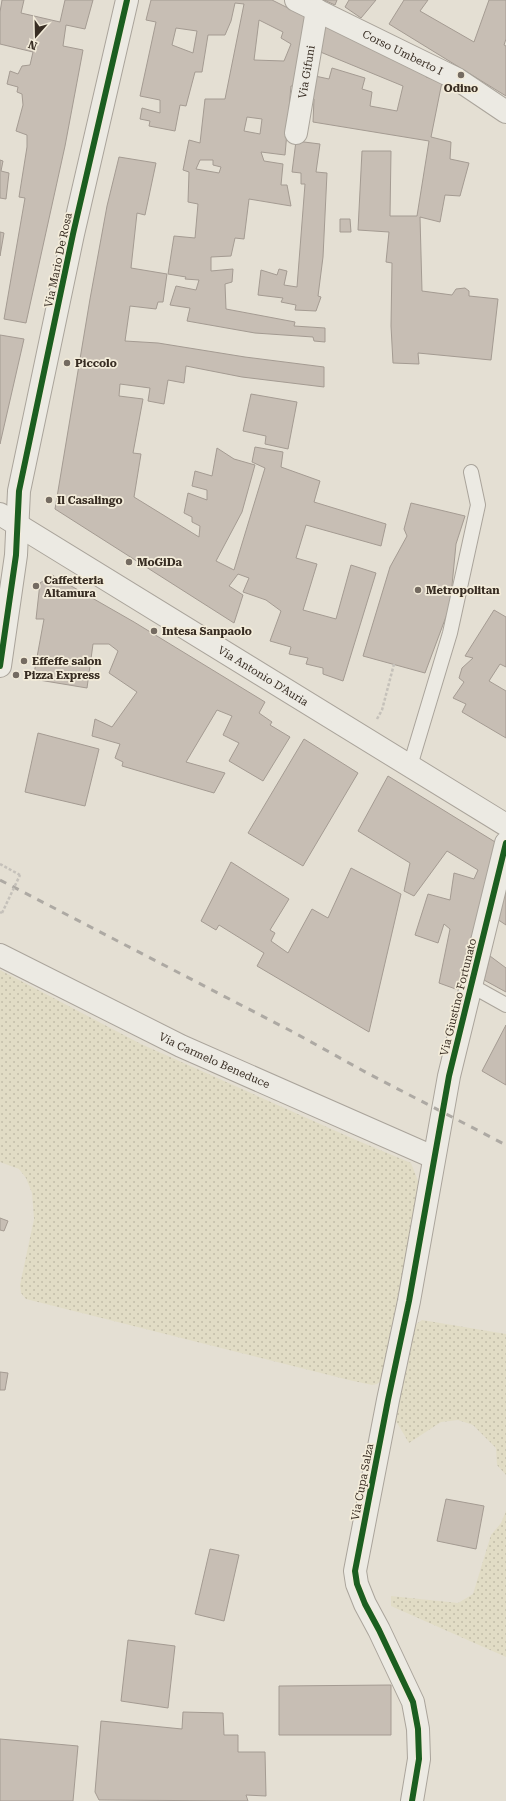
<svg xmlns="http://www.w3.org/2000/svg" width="506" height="1801" viewBox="0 0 506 1801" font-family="'Roboto Serif',serif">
<defs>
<pattern id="farmland-dots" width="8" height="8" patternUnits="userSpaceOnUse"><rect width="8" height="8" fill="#e1dcc5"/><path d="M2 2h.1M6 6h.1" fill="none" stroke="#c2bda9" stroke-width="1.8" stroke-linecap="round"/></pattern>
</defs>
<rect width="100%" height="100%" fill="#e4dfd3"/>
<g fill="url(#farmland-dots)">
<path d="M0,970L141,1044L356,1140L411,1163L420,1186L381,1381L377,1384L372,1385L349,1380L26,1299L21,1293L20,1285L34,1219L32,1193L26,1178L19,1169L0,1162Z"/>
<path d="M422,1320L506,1334V1475L497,1465L496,1448L473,1425L458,1420L441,1422L409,1443L393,1416L409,1329Z"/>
<path d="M506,1511V1657L391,1606V1596L458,1603L473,1594L491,1535L501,1523Z"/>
</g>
<g fill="#c7beb4" stroke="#a49b92" fill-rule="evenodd">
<path d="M2,0H24L21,13L60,22L65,0H93L85,29L66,25L63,46L83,50L65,146L26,323L4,319L25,198L19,197L27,147V135L16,131L23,105L22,94L17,92L18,87L7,84L10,71L18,74L22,66L30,65L33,52L0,44V12Z"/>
<path d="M151,0H272L306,17L301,86H291L285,155L261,152L264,161L283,164L281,185H287L291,206L249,199L244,239L235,238L231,256L211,257V271L233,269L232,282L225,284L226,309L295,322L294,326L325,328V342L314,341L313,337L255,333L187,321L190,308L170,305L176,286L196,290L199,280L185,279L186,277L168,274L174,236L195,238L198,204L188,202L189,172L183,170L189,140L200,143L205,99H225L244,4L235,3L231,21L225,35H208L202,72H195L186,106L180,105L175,131L149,126L150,121L140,119L142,108L160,113V100L140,96L156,22L146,20ZM259,20L283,32L281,38L291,44L284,61L254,60ZM176,28L197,31L193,53L172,45ZM247,117L262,119L260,134L244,131ZM200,160H213V165L221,167L219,173L196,169Z"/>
<path d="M324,0H337L335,5Z"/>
<path d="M349,0H376L361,18L345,7Z"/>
<path d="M404,0H428L420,11L474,42L489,0H506V39L504,45L506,46V96L389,24Z"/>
<path d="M324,24L428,73L426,77L442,82L431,137L451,142L450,159L469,163L460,196L445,195L440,222L420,217L422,291L452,295L456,289L465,288L469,291V296L498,299L491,360L418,353L419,364L393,363L391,326L392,263L386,262L389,232L358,230L362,151H391L390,216H417L429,141L313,122L314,99L309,97L315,76L329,79L332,68L365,78L362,89L372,92L370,106L397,111L403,86L318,51Z"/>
<path d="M296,141L320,144L316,172L327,173L323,257L318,296L321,297L316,311L295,310L296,305L281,302L283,298L258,295L261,270L277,275L279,269L287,271L284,285L297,287L305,184H301V173L292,172Z"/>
<path d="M119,157L156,163L145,215L137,213L131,268L167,274L163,302H158L156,309L130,306L125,341L158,343L245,357L324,367V387L242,377L186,366L184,383L168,380L164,404L148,401L150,388L120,384L119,396L143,399L133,453L141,454L134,497L199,537L200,526L192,522V517L184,513L188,493L207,500V490L192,486L195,471L212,476L217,448L234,459L255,465L242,512L216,561L234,570L265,468L252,462L255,447L283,452L281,467L320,481L314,502L386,524L381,546L306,525L296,558L317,564L303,610L336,619L351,565L376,573L343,681L323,674V668L306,664L308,658L289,654L291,647L270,641L281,611L266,600L243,592L249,578L238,574L229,586L243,595L234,623L55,509L90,299L107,206Z"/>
<path d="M0,160L3,161L1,171L9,173L6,199L0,198Z"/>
<path d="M340,219H350L351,232H340Z"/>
<path d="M0,232L4,233L0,256Z"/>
<path d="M0,335L24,339L0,444Z"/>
<path d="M251,394L297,402L288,449L265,444L266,436L243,431Z"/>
<path d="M411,503L465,516L456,544L450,606L425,673L363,656L390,567L407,536L404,529Z"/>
<path d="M52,575L134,622L265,702L259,713L272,722L270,725L290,737L263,781L229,761L239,743L223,735L232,716L217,710L186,762L225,773L214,793L122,766L123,762L115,758L120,744L92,736L95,719L112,727L137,692L109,673L118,651L109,644H93L87,688L33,679L44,619H36L40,583Z"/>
<path d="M494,610L506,617V667L500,664L489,681L506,691V738L462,712L466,704L453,698L464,682L459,678L462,668L473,658L465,656Z"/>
<path d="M38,733L99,749L85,806L25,792Z"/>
<path d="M304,739L358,773L303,866L248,833Z"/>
<path d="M388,776L500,845L464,992L439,983L450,929L444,924L438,943L415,935L428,894L450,900L454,873L474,879L478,870L447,851L414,896L404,891L410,863L358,831Z"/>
<path d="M231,862L289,899L270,930L275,933L271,941L288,953L312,909L328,918L351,868L401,894L369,1032L257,966L264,953L219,925L216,930L201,921Z"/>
<path d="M506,879V925L497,919Z"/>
<path d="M490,956L506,968V992L484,980Z"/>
<path d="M506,1025V1085L482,1071Z"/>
<path d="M0,1218L8,1221L4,1231L0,1230Z"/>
<path d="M0,1372L8,1373L5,1390H0Z"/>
<path d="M446,1499L484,1506L476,1549L437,1541Z"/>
<path d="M210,1549L239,1555L224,1621L195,1614Z"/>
<path d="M128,1640L175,1646L168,1708L121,1701Z"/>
<path d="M391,1685V1735H279V1686Z"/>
<path d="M183,1712L223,1713L224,1735H238V1752H265L266,1796L246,1795L248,1801L99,1800L95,1792L101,1721L182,1729Z"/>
<path d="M0,1739L78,1746L73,1801H0Z"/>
</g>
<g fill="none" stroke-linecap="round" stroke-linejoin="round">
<g stroke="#aaa49b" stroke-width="16">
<g id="lane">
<path d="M410,766L450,633L478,505L471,472"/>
<path d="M472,986L506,1005"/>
</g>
</g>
<g stroke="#aaa49b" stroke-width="24">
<g id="street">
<path id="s1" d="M296,0L457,79L506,112"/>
<path id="s2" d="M296,133L317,10"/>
<path id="s3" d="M0,514L506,825"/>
<path d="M0,666L16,555L19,491L73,234L127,0"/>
<path id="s4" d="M0,955L181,1046L433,1157"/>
<path d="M412,1801L419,1759L418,1729L413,1702L379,1630L365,1604L357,1584L355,1571L388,1400L409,1301L449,1076L506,843"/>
</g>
</g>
<g stroke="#c5c1ba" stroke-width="2.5" stroke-dasharray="3 2" stroke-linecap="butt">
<path d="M377,719L382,710L394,664"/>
<path d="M0,864L20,875"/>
<path d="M0,912L2,913"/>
</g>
<use href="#lane" stroke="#eceae3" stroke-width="14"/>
<use href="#street" stroke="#eceae3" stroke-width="22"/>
<path stroke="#ada9a3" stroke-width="3" stroke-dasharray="7 7" stroke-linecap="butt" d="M0,880L293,1032L369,1074L506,1145"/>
<path stroke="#c5c1ba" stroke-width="2.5" stroke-dasharray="3 2" stroke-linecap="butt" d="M2,913L20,875"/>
<g stroke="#f3ecda" stroke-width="8">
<g id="cycleway">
<path d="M0,666L16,555L19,491L73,234L127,0"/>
<path d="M412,1801L419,1759L418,1729L413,1702L379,1630L365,1604L357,1584L355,1571L388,1400L409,1301L449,1076L506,843"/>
</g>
</g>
<use href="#cycleway" stroke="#1b5e20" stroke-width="6"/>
</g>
<g fill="#746b61" stroke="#f3ecda" stroke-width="1.5">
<circle cx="461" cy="75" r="4"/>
<circle cx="67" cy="363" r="4"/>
<circle cx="49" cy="500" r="4"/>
<circle cx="129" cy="562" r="4"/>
<circle cx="36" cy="586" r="4"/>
<circle cx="418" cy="590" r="4"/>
<circle cx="154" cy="631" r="4"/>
<circle cx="24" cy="661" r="4"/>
<circle cx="16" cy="675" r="4"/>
</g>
<g text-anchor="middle" stroke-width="3.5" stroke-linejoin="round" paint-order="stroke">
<g font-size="11" fill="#382d23" stroke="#f3ecda">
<text dy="4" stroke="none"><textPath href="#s1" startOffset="119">Corso Umberto I</textPath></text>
<text dy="4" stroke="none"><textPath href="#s2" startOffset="62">Via Gifuni</textPath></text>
<text transform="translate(58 260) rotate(-78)" y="4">Via Mario De Rosa</text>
<text dy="4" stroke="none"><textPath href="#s3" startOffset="309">Via Antonio D'Auria</textPath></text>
<text transform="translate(458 997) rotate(-76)" y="4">Via Giustino Fortunato</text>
<text dy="4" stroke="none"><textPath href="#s4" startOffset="239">Via Carmelo Beneduce</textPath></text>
<text transform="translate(362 1482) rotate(-79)" y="4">Via Cupa Salza</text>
</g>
<g font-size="11" font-weight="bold" fill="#382d23" stroke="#f3ecda" text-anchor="start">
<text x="461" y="92" text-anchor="middle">Odino</text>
<text x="75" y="367">Piccolo</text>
<text x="57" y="504">Il Casalingo</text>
<text x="137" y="566">MoGiDa</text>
<text x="44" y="584">Caffetteria<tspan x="44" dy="13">Altamura</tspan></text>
<text x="426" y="594">Metropolitan</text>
<text x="162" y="635">Intesa Sanpaolo</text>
<text x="32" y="665">Effeffe salon</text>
<text x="24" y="679">Pizza Express</text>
</g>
</g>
<g transform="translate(36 36) rotate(200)" stroke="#f3ecda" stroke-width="3" paint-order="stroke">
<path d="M0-3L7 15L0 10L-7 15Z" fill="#382d23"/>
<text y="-6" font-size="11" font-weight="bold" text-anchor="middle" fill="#382d23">N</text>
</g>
</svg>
